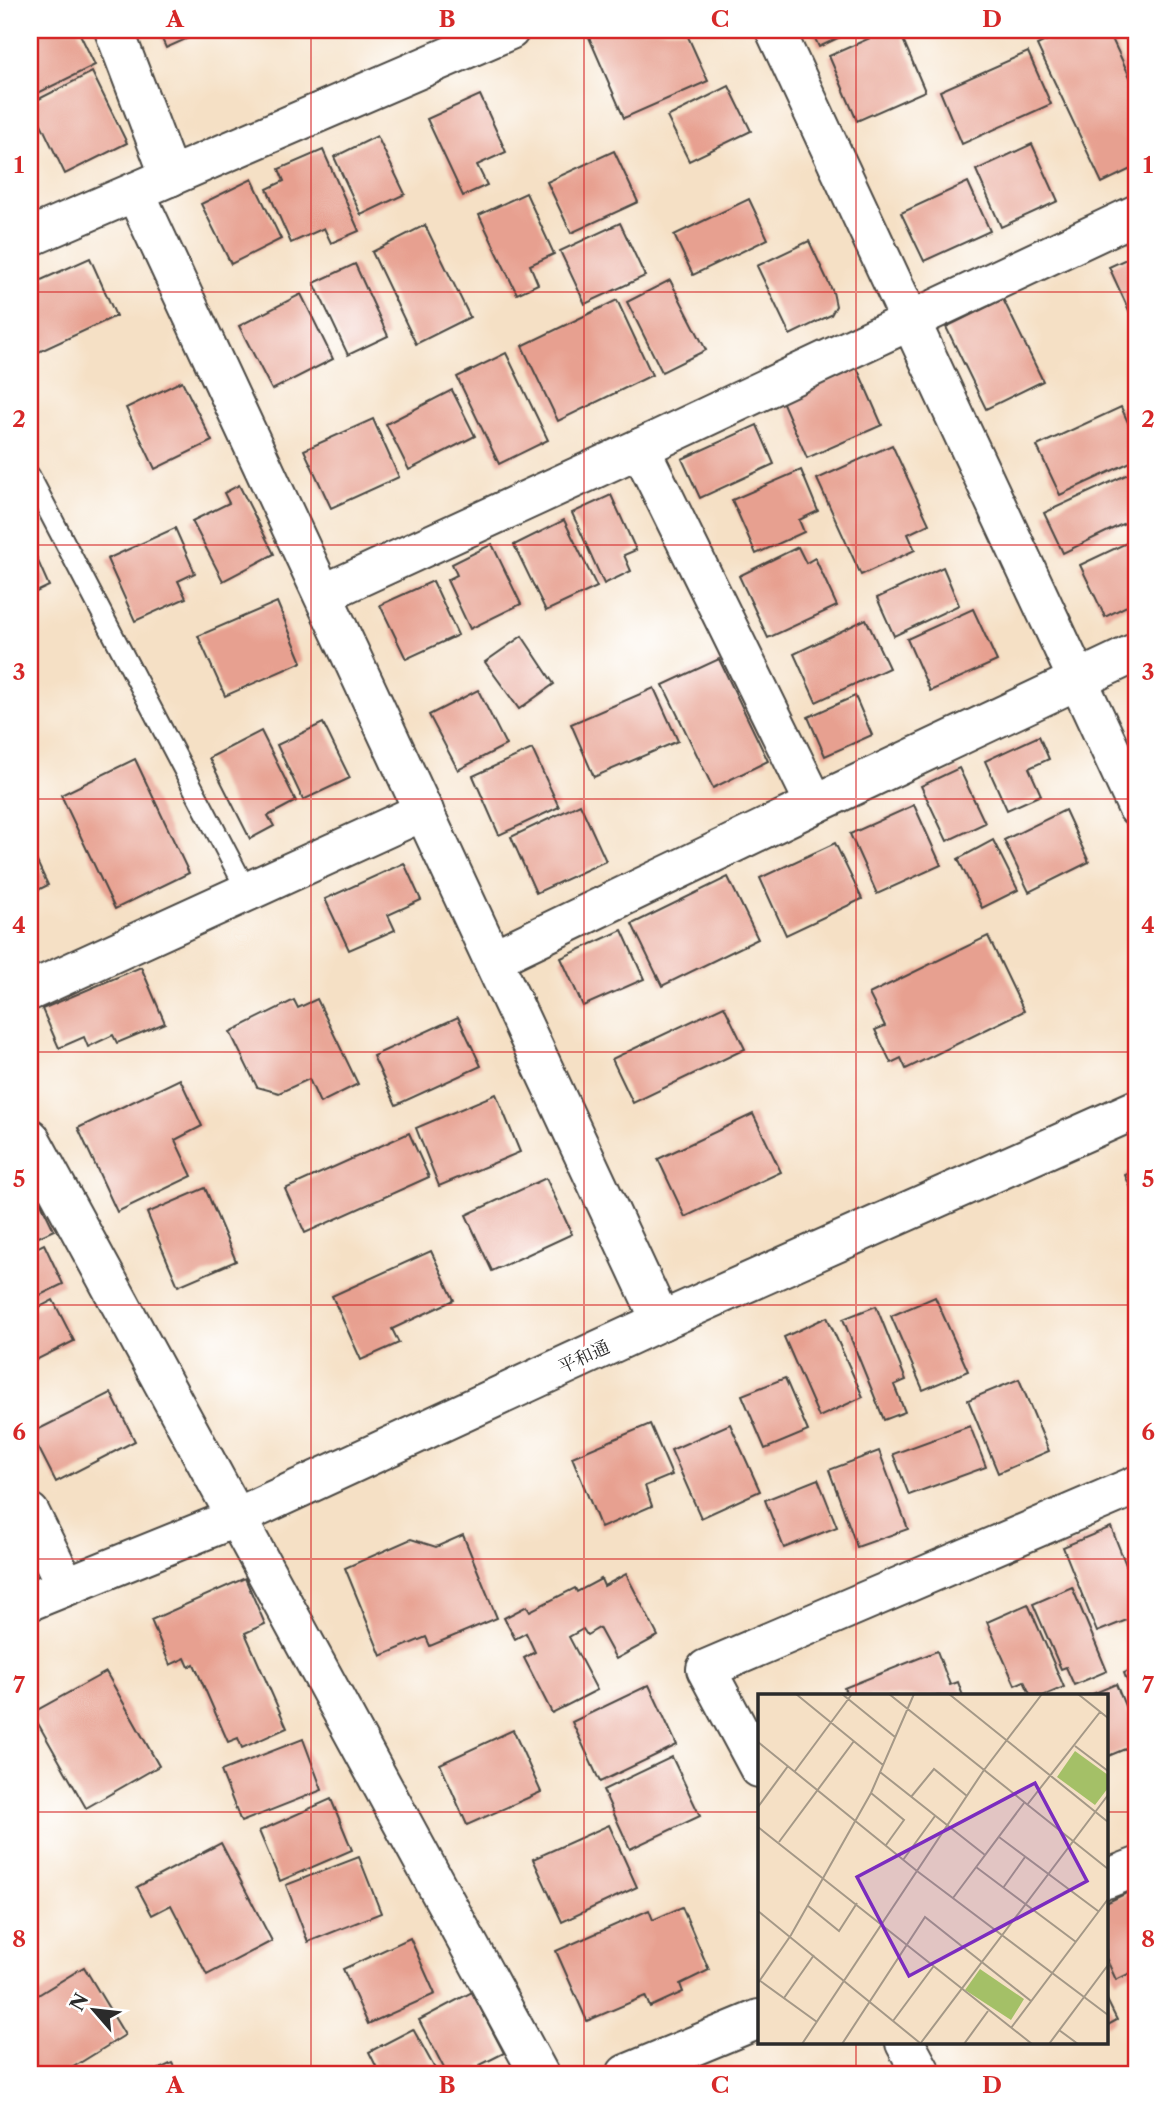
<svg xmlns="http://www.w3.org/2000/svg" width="1167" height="2104" viewBox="0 0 1167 2104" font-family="'Libre Caslon Text','Noto Serif JP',serif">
<rect width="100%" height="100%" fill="#fff"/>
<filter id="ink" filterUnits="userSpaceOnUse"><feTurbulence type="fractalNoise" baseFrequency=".0143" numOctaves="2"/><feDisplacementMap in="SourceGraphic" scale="14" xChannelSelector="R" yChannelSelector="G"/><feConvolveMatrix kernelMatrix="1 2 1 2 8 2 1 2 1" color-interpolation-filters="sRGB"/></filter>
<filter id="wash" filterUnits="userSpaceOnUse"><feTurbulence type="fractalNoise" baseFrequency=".00686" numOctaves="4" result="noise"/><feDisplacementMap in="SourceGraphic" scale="28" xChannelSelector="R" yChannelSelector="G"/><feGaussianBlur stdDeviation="1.57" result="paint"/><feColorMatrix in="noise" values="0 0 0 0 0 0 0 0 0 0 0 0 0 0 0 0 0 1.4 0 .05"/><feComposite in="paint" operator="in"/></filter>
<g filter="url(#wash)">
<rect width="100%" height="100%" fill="#f5e0c5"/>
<g id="blocks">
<g fill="#e7a090">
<path d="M30,30H78L95,65L30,97Z"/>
<path d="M158,30H206L166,48Z"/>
<path d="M599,30H685L708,81L624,118L588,35Z"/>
<path d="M811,30H855L819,47Z"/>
<path d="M888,30H899L925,91L857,121L829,56Z"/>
<path d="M1069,30H1108L1137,92V166L1102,183L1037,45Z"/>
<path d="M1028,52L1051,104L962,144L940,91Z"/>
<path d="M92,72L127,143L65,174L31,103Z"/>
<path d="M729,86L751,131L689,161L667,117Z"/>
<path d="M480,95L506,152L477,165L487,185L463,196L427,119Z"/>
<path d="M377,136L405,194L361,215L334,157Z"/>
<path d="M1032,144L1058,201L1001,227L976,170Z"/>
<path d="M323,150L359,231L331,243L324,228L291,243L267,189L284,181L279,169Z"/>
<path d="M614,151L638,202L571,233L547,182Z"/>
<path d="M252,179L281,239L231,264L201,204Z"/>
<path d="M968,182L990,231L924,261L901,213Z"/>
<path d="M526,193L554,254L530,265L538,284L517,294L479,215Z"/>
<path d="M749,199L768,239L693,275L674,235Z"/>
<path d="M620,223L645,276L585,304L560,251Z"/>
<path d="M425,225L470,317L416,344L372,252Z"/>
<path d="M809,241L833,292L836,306L831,315L790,335L757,266Z"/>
<path d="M1137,254V328L1109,267Z"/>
<path d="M90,258L116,316L30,356V285Z"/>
<path d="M355,264L388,336L348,355L314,283Z"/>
<path d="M670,280L706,350L662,372L627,302Z"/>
<path d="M301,294L333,359L272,390L239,326Z"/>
<path d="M1003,299L1043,381L986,409L946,327Z"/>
<path d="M617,300L652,375L558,421L522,346Z"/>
<path d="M506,353L548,440L499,464L457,377Z"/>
<path d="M857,368L882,425L807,458L782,401Z"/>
<path d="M182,381L212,441L155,469L126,408Z"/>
<path d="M452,390L475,436L409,470L386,424Z"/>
<path d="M1121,407L1137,442V459L1060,495L1037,446Z"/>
<path d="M373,419L399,477L331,508L304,450Z"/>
<path d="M757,425L774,464L700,498L682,459Z"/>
<path d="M892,445L929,524L908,534L915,550L861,575L817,479Z"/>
<path d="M801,470L818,511L799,520L804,532L756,554L732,500Z"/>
<path d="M1128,474L1137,494V517L1063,553L1044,513Z"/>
<path d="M239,485L274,554L223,581L192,521L229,503L224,493Z"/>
<path d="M611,495L636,550L624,555L631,571L604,584L572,513Z"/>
<path d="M564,520L597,587L546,611L514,545Z"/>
<path d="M175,528L195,573L178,581L186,598L135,621L107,559Z"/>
<path d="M1137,538V601L1105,617L1080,565Z"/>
<path d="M30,543L49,586L30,595Z"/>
<path d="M492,544L521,604L470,629L447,580L457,575L452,564Z"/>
<path d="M798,547L806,563L815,558L837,606L768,638L739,576Z"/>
<path d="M943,567L959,605L894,636L877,598Z"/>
<path d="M433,581L458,635L406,659L380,605Z"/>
<path d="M277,602L302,662L225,696L198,636Z"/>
<path d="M973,609L997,661L930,691L907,639Z"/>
<path d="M866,619L889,668L816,702L794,654Z"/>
<path d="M522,636L554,684L519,709L485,662Z"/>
<path d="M719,659L768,761L713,788L663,685Z"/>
<path d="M654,688L678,741L594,777L571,724Z"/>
<path d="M478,690L506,745L458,770L429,715Z"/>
<path d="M855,696L872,735L825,756L808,717Z"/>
<path d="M323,723L350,778L303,800L277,745Z"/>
<path d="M261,731L296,801L268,816L274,826L250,839L209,758Z"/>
<path d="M1039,736L1049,759L1029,768L1041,795L1007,810L985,761Z"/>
<path d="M532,749L559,807L499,835L473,776Z"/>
<path d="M135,759L189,873L115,909L61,795Z"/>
<path d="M959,768L985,823L947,841L921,786Z"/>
<path d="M580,804L606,861L536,893L511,837Z"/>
<path d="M914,805L941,865L877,894L850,834Z"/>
<path d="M1065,810L1089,862L1029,892L1004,840Z"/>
<path d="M993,840L1018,890L982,908L958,859Z"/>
<path d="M835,843L862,899L786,935L760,878Z"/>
<path d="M30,847L48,885L30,894Z"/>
<path d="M404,863L421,900L388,915L395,930L349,950L325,899Z"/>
<path d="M728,877L758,939L662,986L632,924Z"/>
<path d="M622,930L644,979L583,1006L561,958Z"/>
<path d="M988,936L1024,1011L906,1069L901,1058L891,1063L875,1030L885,1026L869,994Z"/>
<path d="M141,967L165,1023L117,1043L113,1035L88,1047L84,1037L59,1048L42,1009Z"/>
<path d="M317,999L358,1084L320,1103L309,1079L279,1093L257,1087L230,1032L294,1000L298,1008Z"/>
<path d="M724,1006L745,1049L633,1103L612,1059Z"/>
<path d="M458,1017L481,1066L396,1105L373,1056Z"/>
<path d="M180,1079L202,1126L175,1140L192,1176L117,1212L78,1128Z"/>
<path d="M496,1094L520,1152L439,1186L416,1128Z"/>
<path d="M753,1114L781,1172L685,1217L658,1159Z"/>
<path d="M409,1133L429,1177L305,1233L285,1189Z"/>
<path d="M1137,1170V1202L1125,1175Z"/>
<path d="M546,1178L572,1234L492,1271L466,1215Z"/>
<path d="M205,1188L236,1261L178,1286L147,1213Z"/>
<path d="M36,1193L54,1230L30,1241V1196Z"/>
<path d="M44,1244L63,1284L30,1300V1251Z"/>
<path d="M431,1251L454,1300L392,1329L399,1343L361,1360L332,1296Z"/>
<path d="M935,1297L968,1371L923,1390L891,1316Z"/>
<path d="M53,1300L74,1341L30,1363V1312Z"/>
<path d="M876,1306L906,1380L894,1385L905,1412L884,1420L843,1319Z"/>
<path d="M827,1317L863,1397L819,1417L784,1337Z"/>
<path d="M785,1378L808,1431L765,1449L742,1395Z"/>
<path d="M1019,1379L1049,1451L998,1473L968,1400Z"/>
<path d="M111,1393L135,1441L56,1482L31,1433Z"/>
<path d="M650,1424L672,1475L645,1486L652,1506L601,1528L572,1457Z"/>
<path d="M730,1424L760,1491L701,1518L671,1450Z"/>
<path d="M970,1426L986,1467L909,1495L893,1454Z"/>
<path d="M879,1451L908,1529L857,1547L829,1470Z"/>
<path d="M818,1479L837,1527L784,1548L765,1500Z"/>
<path d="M1111,1527L1137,1593V1616L1097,1632L1063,1547Z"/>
<path d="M463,1535L497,1618L430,1646L426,1637L381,1656L345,1568L411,1539L436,1547Z"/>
<path d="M626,1574L658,1636L616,1659L599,1628L587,1635L583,1629L569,1637L597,1690L552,1713L524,1658L535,1652L526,1633L515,1639L504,1618L527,1606L530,1611L575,1588L577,1592L601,1579L604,1586Z"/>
<path d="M245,1578L265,1624L245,1633L287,1728L242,1748L238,1738L228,1742L194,1664L189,1667L185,1658L170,1665L151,1620Z"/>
<path d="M1072,1587L1107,1671L1074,1685L1066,1667L1061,1669L1033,1604Z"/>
<path d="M1028,1604L1064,1687L1043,1696H1031L1024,1681L1015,1685L987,1622Z"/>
<path d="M937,1651L950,1685L958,1682L963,1696H848L844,1688Z"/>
<path d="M1137,1667V1707L1124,1673Z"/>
<path d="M106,1672L159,1766L86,1808L32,1713Z"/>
<path d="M1116,1684L1137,1735V1744L1106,1757V1696H1088Z"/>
<path d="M649,1685L677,1745L600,1782L572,1722Z"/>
<path d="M513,1730L541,1792L467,1825L440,1764Z"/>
<path d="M303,1739L322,1790L241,1822L221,1771Z"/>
<path d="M672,1757L700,1816L630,1849L603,1790Z"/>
<path d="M331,1799L352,1850L280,1881L259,1831Z"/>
<path d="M609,1825L637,1887L562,1922L533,1859Z"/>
<path d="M221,1843L272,1941L207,1975L171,1905L152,1915L137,1887Z"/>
<path d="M359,1857L381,1913L308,1942L286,1885Z"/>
<path d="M1137,1888V1970L1116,1980L1106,1958V1903Z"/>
<path d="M682,1907L709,1970L680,1984L683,1992L650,2007L645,1996L587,2021L556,1951L649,1910L653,1920Z"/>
<path d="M410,1938L435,1994L368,2024L343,1969Z"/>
<path d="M84,1967L125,2035L62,2074H30V2000Z"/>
<path d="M472,1992L504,2053L480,2065L484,2074H447L419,2020Z"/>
<path d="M1106,1998L1117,2020L1106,2026Z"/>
<path d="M413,2029L438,2074H380L369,2052Z"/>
<path d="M172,2063L178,2074H149Z"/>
</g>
</g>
</g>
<g filter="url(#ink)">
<use href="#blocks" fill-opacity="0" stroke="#494642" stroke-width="2"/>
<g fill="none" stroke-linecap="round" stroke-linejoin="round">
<g stroke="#494642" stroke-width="23">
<path id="service" d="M30,476L247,891"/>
</g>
<g stroke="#494642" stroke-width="42">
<g id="minor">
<path d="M114,30L170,177"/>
<path d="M775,30L1137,807"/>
<path d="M135,192L661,1321"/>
<path d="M30,237L510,30"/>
<path d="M640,448L815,804"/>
<path d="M323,594L640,448L1137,214"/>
<path d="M493,959L815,804L1137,652"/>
<path d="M30,991L424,811"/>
<path d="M30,1138L539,2074"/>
<path d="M30,1513L66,1586"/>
<path d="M759,1768L706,1669L1137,1485"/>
<path d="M1106,1879L1137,1867"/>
<path d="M905,2043L922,2074"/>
<path d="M626,2074L759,2019"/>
</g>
</g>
<g stroke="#494642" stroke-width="42">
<path id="tertiary" d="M30,1601L235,1518L661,1321L1137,1109"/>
</g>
<use href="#service" stroke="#fff" stroke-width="19"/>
<use href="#minor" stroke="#fff" stroke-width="38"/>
<use href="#tertiary" stroke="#fff" stroke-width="38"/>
</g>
</g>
<path fill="none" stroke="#d62828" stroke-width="2" stroke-opacity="0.55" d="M311,30V2074M584,30V2074M856,30V1696M30,292H1137M30,545H1137M30,799H1137M30,1052H1137M30,1305H1137M30,1559H1137M30,1812H759M1106,1812H1137M856,2043V2074"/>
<g text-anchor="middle" stroke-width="6" stroke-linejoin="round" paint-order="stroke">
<g font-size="18" fill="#2b2b2b" stroke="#fff">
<text transform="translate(584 1357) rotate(-25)" y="6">平和通</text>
</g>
</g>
<g transform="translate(758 1694)">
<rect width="350" height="350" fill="#f5e0c5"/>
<path d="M317,57L350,81V94L337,111L299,83ZM222,275L266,305L253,326L207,296Z" fill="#a4c067"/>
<path fill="none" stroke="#a49887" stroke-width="2" d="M38,0L125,71M84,0L137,43M131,0L350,175M191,0L350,128M320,0L350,24M0,48L159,177L350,321M317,52L350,77M37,77L94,0M122,78L227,161M113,99L146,126L128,151M153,103L176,75L209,102M269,111L342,18M0,113L30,72M0,133L274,350M241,143L340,217M21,148L96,47M145,166L177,122M218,173L318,248M245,194L267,163M195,204L266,109M49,211L81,237L99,209M0,217L162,349M1,286L59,328M0,289L33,241L113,99L156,0M26,304L56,261M135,327L175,273M253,334L350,205M301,336L320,350M44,350L226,76L284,0M84,350L167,223L273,307M162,350L350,101M206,350L230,317M291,350L350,271"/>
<path fill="#7b2cbf" fill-opacity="0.15" stroke="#7b2cbf" stroke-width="3.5" d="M277,89L329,187L151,282L99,183Z"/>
<rect width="350" height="350" fill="none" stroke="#2b2b2b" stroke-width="3.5"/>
</g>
<rect width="1167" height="2104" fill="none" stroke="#fff" stroke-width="77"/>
<g transform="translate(94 2010) rotate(298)" stroke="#ffffff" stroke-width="5" paint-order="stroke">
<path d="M0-5L12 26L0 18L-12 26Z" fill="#2b2b2b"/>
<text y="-10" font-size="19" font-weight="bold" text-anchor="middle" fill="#2b2b2b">N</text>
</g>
<rect x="38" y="38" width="1090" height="2028" fill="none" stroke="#d62828" stroke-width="2.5"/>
<g font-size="23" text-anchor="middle" font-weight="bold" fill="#d62828">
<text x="175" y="27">A</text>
<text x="447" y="27">B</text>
<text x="720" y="27">C</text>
<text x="992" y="27">D</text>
<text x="19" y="173">1</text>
<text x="1148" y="173">1</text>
<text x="19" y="427">2</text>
<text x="1148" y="427">2</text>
<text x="19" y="680">3</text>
<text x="1148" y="680">3</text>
<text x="19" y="933">4</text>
<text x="1148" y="933">4</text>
<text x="19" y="1187">5</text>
<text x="1148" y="1187">5</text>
<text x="19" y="1440">6</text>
<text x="1148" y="1440">6</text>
<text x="19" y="1693">7</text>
<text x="1148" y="1693">7</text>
<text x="19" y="1947">8</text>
<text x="1148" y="1947">8</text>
<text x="175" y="2093">A</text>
<text x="447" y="2093">B</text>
<text x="720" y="2093">C</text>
<text x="992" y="2093">D</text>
</g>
</svg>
